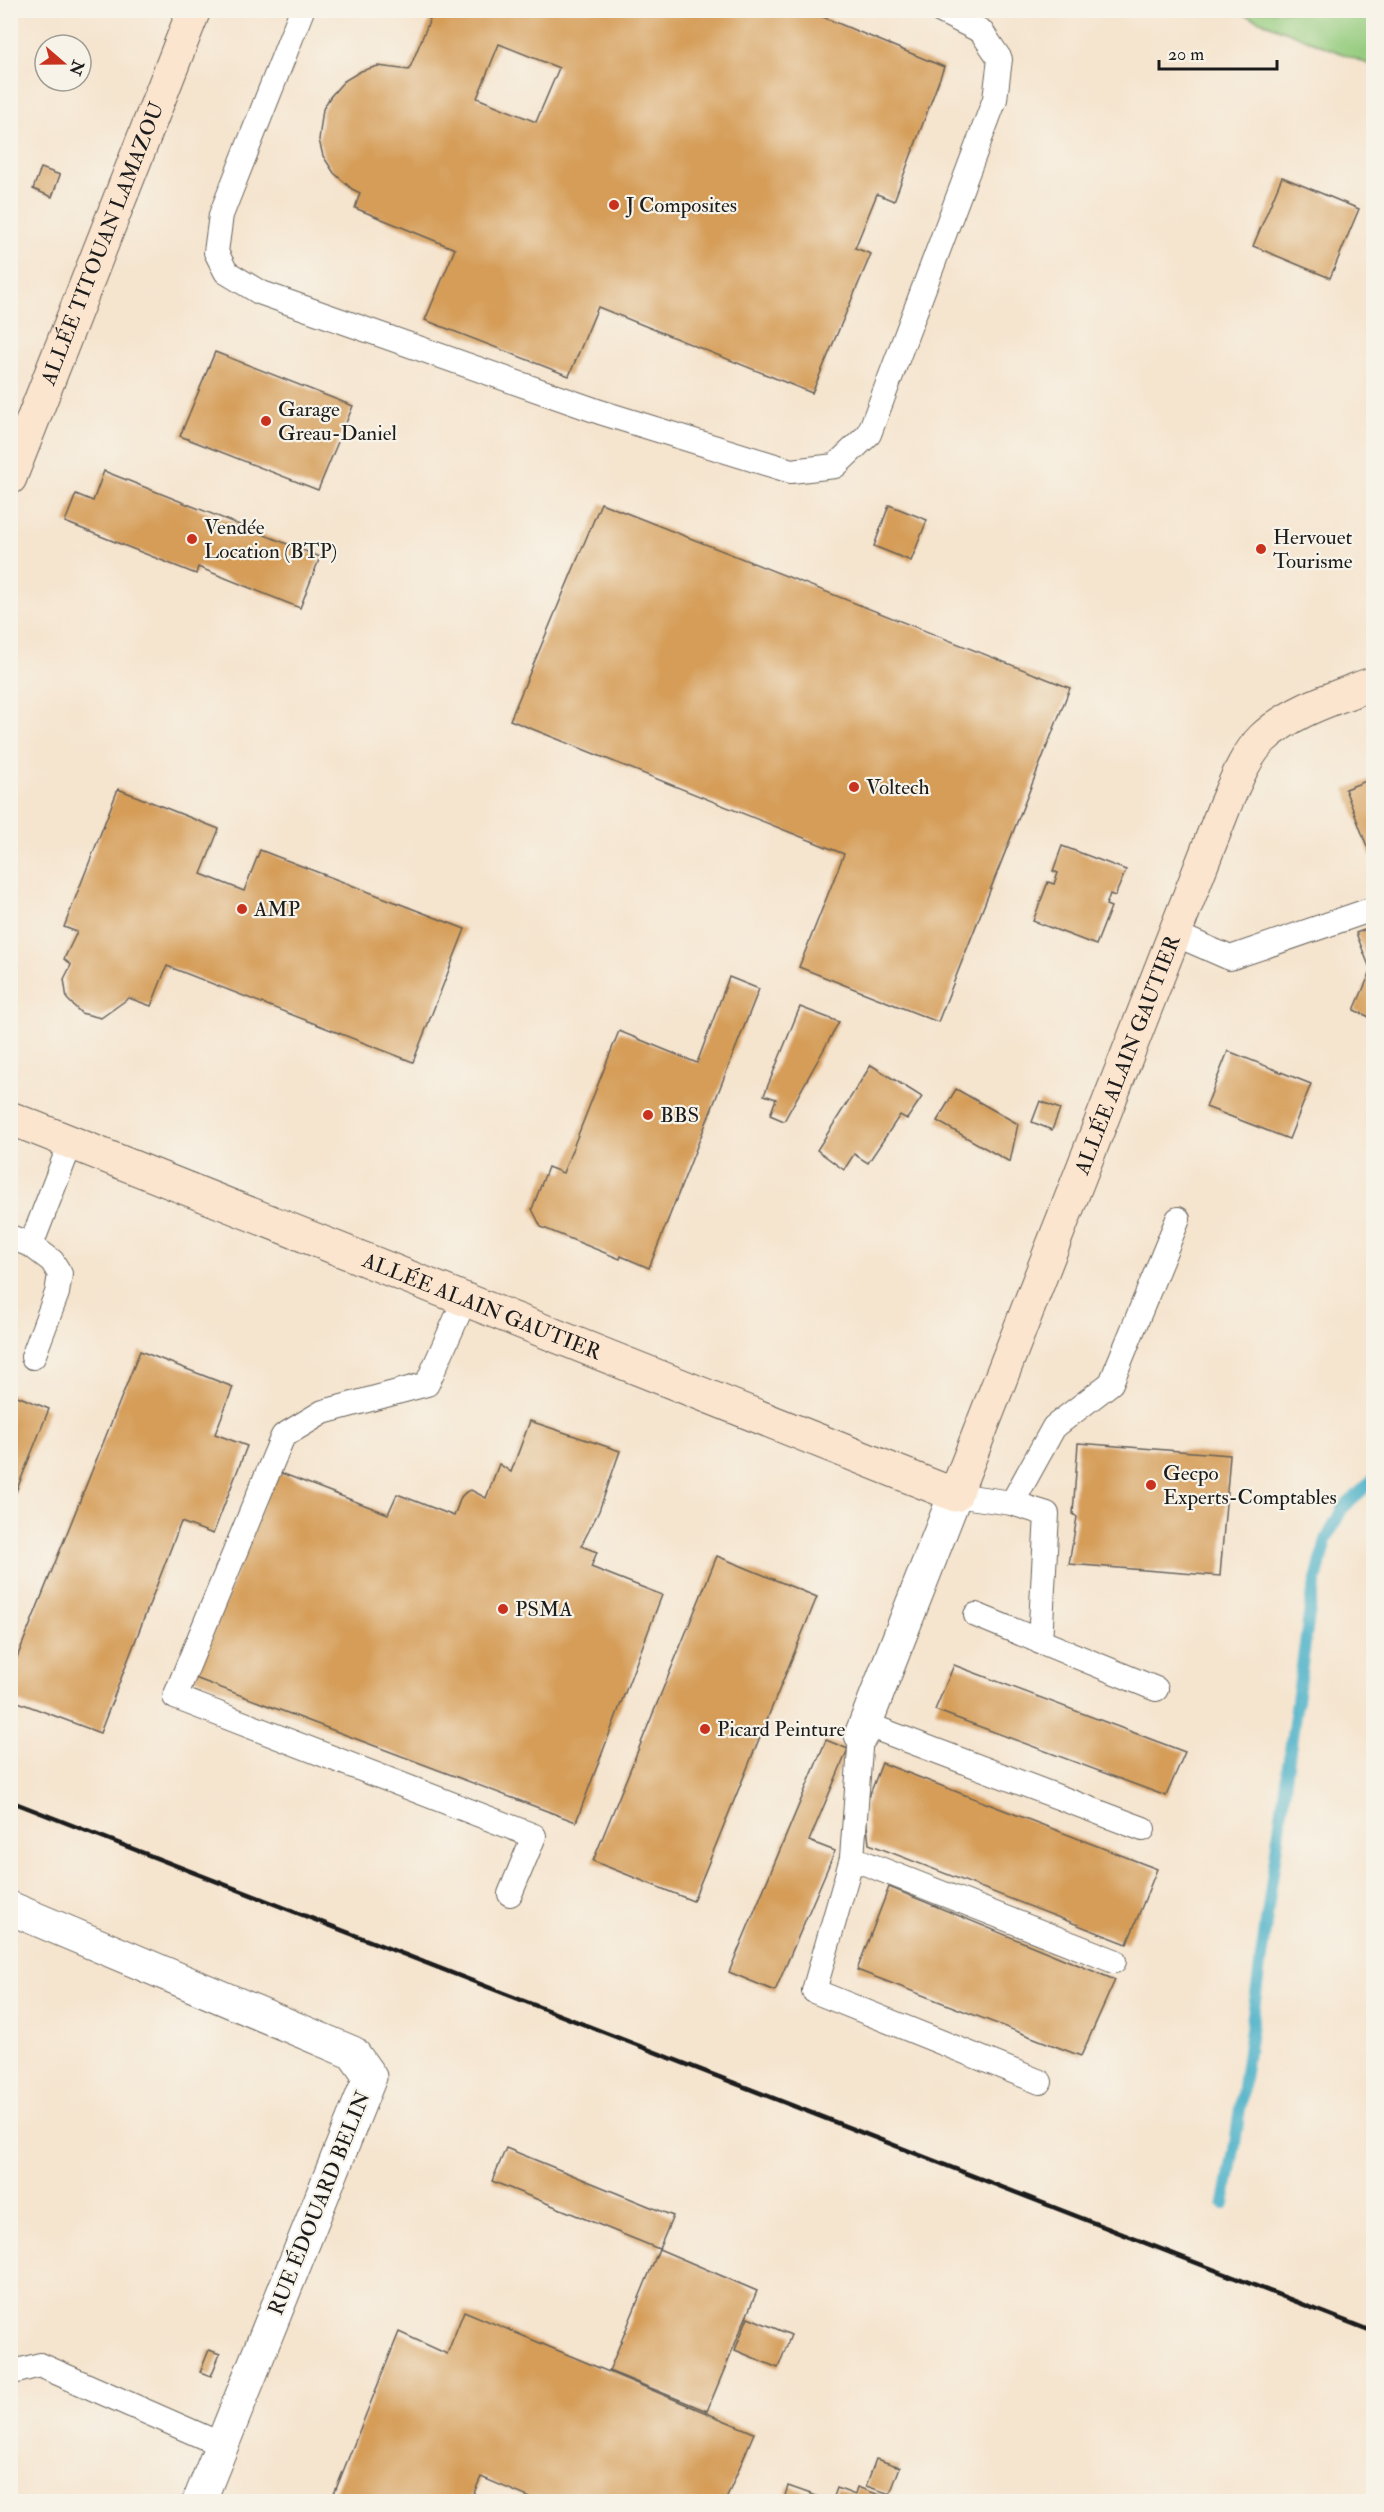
<svg xmlns="http://www.w3.org/2000/svg" width="1384" height="2512" viewBox="0 0 1384 2512" font-family="'IM FELL Double Pica',serif">
<rect width="100%" height="100%" fill="#f7f3e8"/>
<filter id="ink" filterUnits="userSpaceOnUse"><feTurbulence type="fractalNoise" baseFrequency=".0167" numOctaves="2"/><feDisplacementMap in="SourceGraphic" scale="12" xChannelSelector="R" yChannelSelector="G"/><feConvolveMatrix kernelMatrix="1 2 1 2 8 2 1 2 1" color-interpolation-filters="sRGB"/></filter>
<filter id="wash" filterUnits="userSpaceOnUse"><feTurbulence type="fractalNoise" baseFrequency=".008" numOctaves="4" result="noise"/><feDisplacementMap in="SourceGraphic" scale="24" xChannelSelector="R" yChannelSelector="G"/><feGaussianBlur stdDeviation="1.35" result="paint"/><feColorMatrix in="noise" values="0 0 0 0 0 0 0 0 0 0 0 0 0 0 0 0 0 1.4 0 .05"/><feComposite in="paint" operator="in"/></filter>
<g filter="url(#wash)">
<rect width="100%" height="100%" fill="#f5e4ce"/>
<path fill="#95cc7f" stroke="#58744e" stroke-width="1.5" d="M1235,11H1373V66Z"/>
<g fill="none" stroke-linecap="round" stroke-linejoin="round">
<path stroke="#49b0c8" stroke-width="12" d="M1224,2203L1235,2144L1311,1601L1326,1540L1342,1509L1374,1479"/>
</g>
<g id="blocks">
<g fill="#d59d59" fill-rule="evenodd">
<path d="M415,10H806L944,67L894,201L877,194L855,248L871,254L812,393L598,307L569,376L425,320L455,249L355,208L360,193L352,189L334,173L323,156L319,140L323,109L330,97L344,81L361,71L378,66L409,70L430,19ZM499,44L559,68L536,122L477,98Z"/>
<path d="M41,168L60,175L52,197L33,189Z"/>
<path d="M1282,177L1359,209L1330,278L1253,246Z"/>
<path d="M215,352L353,406L318,490L180,436Z"/>
<path d="M104,471L320,557L300,608L198,567L196,574L65,522L76,494L93,501Z"/>
<path d="M601,503L1070,688L938,1022L799,967L844,854L510,720Z"/>
<path d="M889,505L927,520L911,561L874,546Z"/>
<path d="M1374,778V862H1373L1345,789Z"/>
<path d="M118,789L219,829L201,874L244,891L260,850L465,929L413,1062L167,966L151,1006L129,998L101,1018L81,1013L67,999L64,979L71,965L64,959L77,932L64,927Z"/>
<path d="M1062,846L1126,870L1115,896L1110,894L1106,905L1111,907L1096,945L1033,921L1048,882L1054,884L1058,873L1053,871Z"/>
<path d="M1374,926V1019L1354,1010L1371,971L1356,933Z"/>
<path d="M729,977L759,989L649,1268L621,1256L620,1259L541,1227L532,1209L548,1167L563,1173L619,1031L697,1063Z"/>
<path d="M800,1007L839,1022L784,1121L770,1115L776,1099L764,1095Z"/>
<path d="M1228,1051L1311,1084L1289,1139L1206,1107Z"/>
<path d="M871,1065L922,1097L907,1119L900,1115L868,1163L854,1154L844,1170L817,1150Z"/>
<path d="M956,1089L1018,1124L1010,1162L937,1121Z"/>
<path d="M1040,1101L1060,1109L1052,1130L1032,1122Z"/>
<path d="M140,1351L233,1387L215,1434L247,1446L213,1534L181,1522L100,1733L10,1699V1675Z"/>
<path d="M10,1393L49,1409L11,1504H10Z"/>
<path d="M530,1421L620,1451L599,1511L581,1546L597,1552L591,1567L662,1595L576,1822L195,1678L276,1471L388,1514L397,1494L454,1516L461,1497L466,1492L471,1490L486,1498L499,1464L511,1472Z"/>
<path d="M1078,1443L1230,1455L1220,1576L1069,1564L1077,1517L1073,1514Z"/>
<path d="M717,1556L817,1597L693,1901L593,1861Z"/>
<path d="M954,1665L1185,1752L1166,1796L935,1710Z"/>
<path d="M826,1740L848,1749L809,1841L835,1851L775,1991L729,1972Z"/>
<path d="M882,1763L1157,1869L1127,1944L869,1844L865,1807Z"/>
<path d="M889,1887L1115,1980L1081,2056L857,1970Z"/>
<path d="M506,2148L673,2216L659,2249L492,2181Z"/>
<path d="M659,2249L757,2291L707,2411L609,2371Z"/>
<path d="M464,2311L754,2433L725,2502H540L481,2477L470,2502H337L332,2499L399,2332L447,2354Z"/>
<path d="M748,2317L791,2335L778,2368L735,2350Z"/>
<path d="M209,2350L220,2354L211,2376L200,2372Z"/>
<path d="M876,2459L900,2467L890,2494L866,2486Z"/>
<path d="M788,2486L831,2501V2502H783Z"/>
<path d="M857,2487L897,2501V2502H832L837,2488L855,2495Z"/>
</g>
</g>
</g>
<g filter="url(#ink)">
<use href="#blocks" fill-opacity="0" stroke="#68625a" stroke-width="1.5"/>
<g fill="none" stroke-linecap="round" stroke-linejoin="round">
<g stroke="#68625a" stroke-width="26">
<g id="lane">
<path d="M302,10L221,215L216,252L226,272L259,292L600,412L791,471L835,466L869,434L995,99L1000,59L981,31L939,10"/>
<path d="M1175,934L1230,958L1367,911"/>
<path d="M10,1237L31,1245L71,1142"/>
<path d="M31,1245L52,1261L60,1274L57,1293L33,1357"/>
<path d="M465,1299L427,1384L323,1412L283,1436L175,1697L534,1836L510,1894"/>
<path d="M955,1495L1012,1503L1054,1427L1111,1383L1178,1219"/>
<path d="M1012,1503L1047,1514L1040,1642"/>
<path d="M976,1615L1156,1689"/>
<path d="M865,1724L1143,1829"/>
<path d="M861,1735L852,1858L814,1991L1040,2082"/>
<path d="M852,1858L1114,1961"/>
<path d="M10,2373L40,2365L222,2445"/>
</g>
</g>
<g stroke="#68625a" stroke-width="35">
<g id="street">
<path d="M861,1735L955,1495"/>
<path d="M10,1908L353,2053L370,2077L199,2502"/>
</g>
</g>
<g stroke="#68625a" stroke-width="35">
<g id="secondary">
<path id="s1" d="M10,478L194,10"/>
<path id="s2" d="M10,1118L955,1495L1225,805C1235,783 1245,756 1262,739C1292,710 1335,698 1374,683"/>
</g>
</g>
<use href="#lane" stroke="#fff" stroke-width="24"/>
<use href="#street" stroke="#fff" stroke-width="33"/>
<use href="#secondary" stroke="#fbe5cf" stroke-width="33"/>
<path stroke="#1c1c1c" stroke-width="4.5" d="M10,1801L1374,2332"/>
</g>
</g>
<g fill="#c8321e" stroke="#f7f3e8" stroke-width="2">
<circle cx="614" cy="205" r="6"/>
<circle cx="266" cy="421" r="6"/>
<circle cx="192" cy="539" r="6"/>
<circle cx="1261" cy="549" r="6"/>
<circle cx="854" cy="787" r="6"/>
<circle cx="242" cy="909" r="6"/>
<circle cx="648" cy="1115" r="6"/>
<circle cx="1151" cy="1485" r="6"/>
<circle cx="503" cy="1609" r="6"/>
<circle cx="705" cy="1729" r="6"/>
</g>
<g text-anchor="middle" stroke-width="4.5" stroke-linejoin="round" paint-order="stroke">
<g font-size="21" fill="#1c1c1c" stroke="#f7f3e8" text-anchor="start">
<text x="626" y="212">J Composites</text>
<text x="278" y="416">Garage<tspan x="278" dy="24">Greau-Daniel</tspan></text>
<text x="204" y="534">Vendée<tspan x="204" dy="24">Location (BTP)</tspan></text>
<text x="1273" y="544">Hervouet<tspan x="1273" dy="24">Tourisme</tspan></text>
<text x="866" y="794">Voltech</text>
<text x="254" y="916">AMP</text>
<text x="660" y="1122">BBS</text>
<text x="1163" y="1480">Gecpo<tspan x="1163" dy="24">Experts-Comptables</tspan></text>
<text x="515" y="1616">PSMA</text>
<text x="717" y="1736">Picard Peinture</text>
</g>
<g font-size="21" fill="#1c1c1c" stroke="#f7f3e8">
<text dy="7" stroke="none"><textPath href="#s1" startOffset="252">ALLÉE TITOUAN LAMAZOU</textPath></text>
<text dy="7" stroke="none"><textPath href="#s2" startOffset="1490">ALLÉE ALAIN GAUTIER</textPath></text>
<text dy="7" stroke="none"><textPath href="#s2" startOffset="508">ALLÉE ALAIN GAUTIER</textPath></text>
<text transform="translate(319 2203) rotate(-68)" y="7">RUE ÉDOUARD BELIN</text>
</g>
</g>
<rect width="1384" height="2512" fill="none" stroke="#f7f3e8" stroke-width="36"/>
<g transform="translate(63 63) rotate(110)"><circle r="28" fill="#f7f3e8" stroke="#9f9d96" stroke-width="1.5"/>
<path d="M0-4.5L10 22L0 15L-10 22Z" fill="#c8321e"/>
<text y="-9" font-size="16" font-weight="bold" text-anchor="middle" fill="#1c1c1c">N</text>
</g>
<path d="M1159 60v9h118v-9" fill="none" stroke="#1c1c1c" stroke-width="3"/>
<text x="1168" y="60" font-size="18" fill="#1c1c1c" stroke="#f7f3e8" stroke-width="4.5" paint-order="stroke">20 m</text>
</svg>
